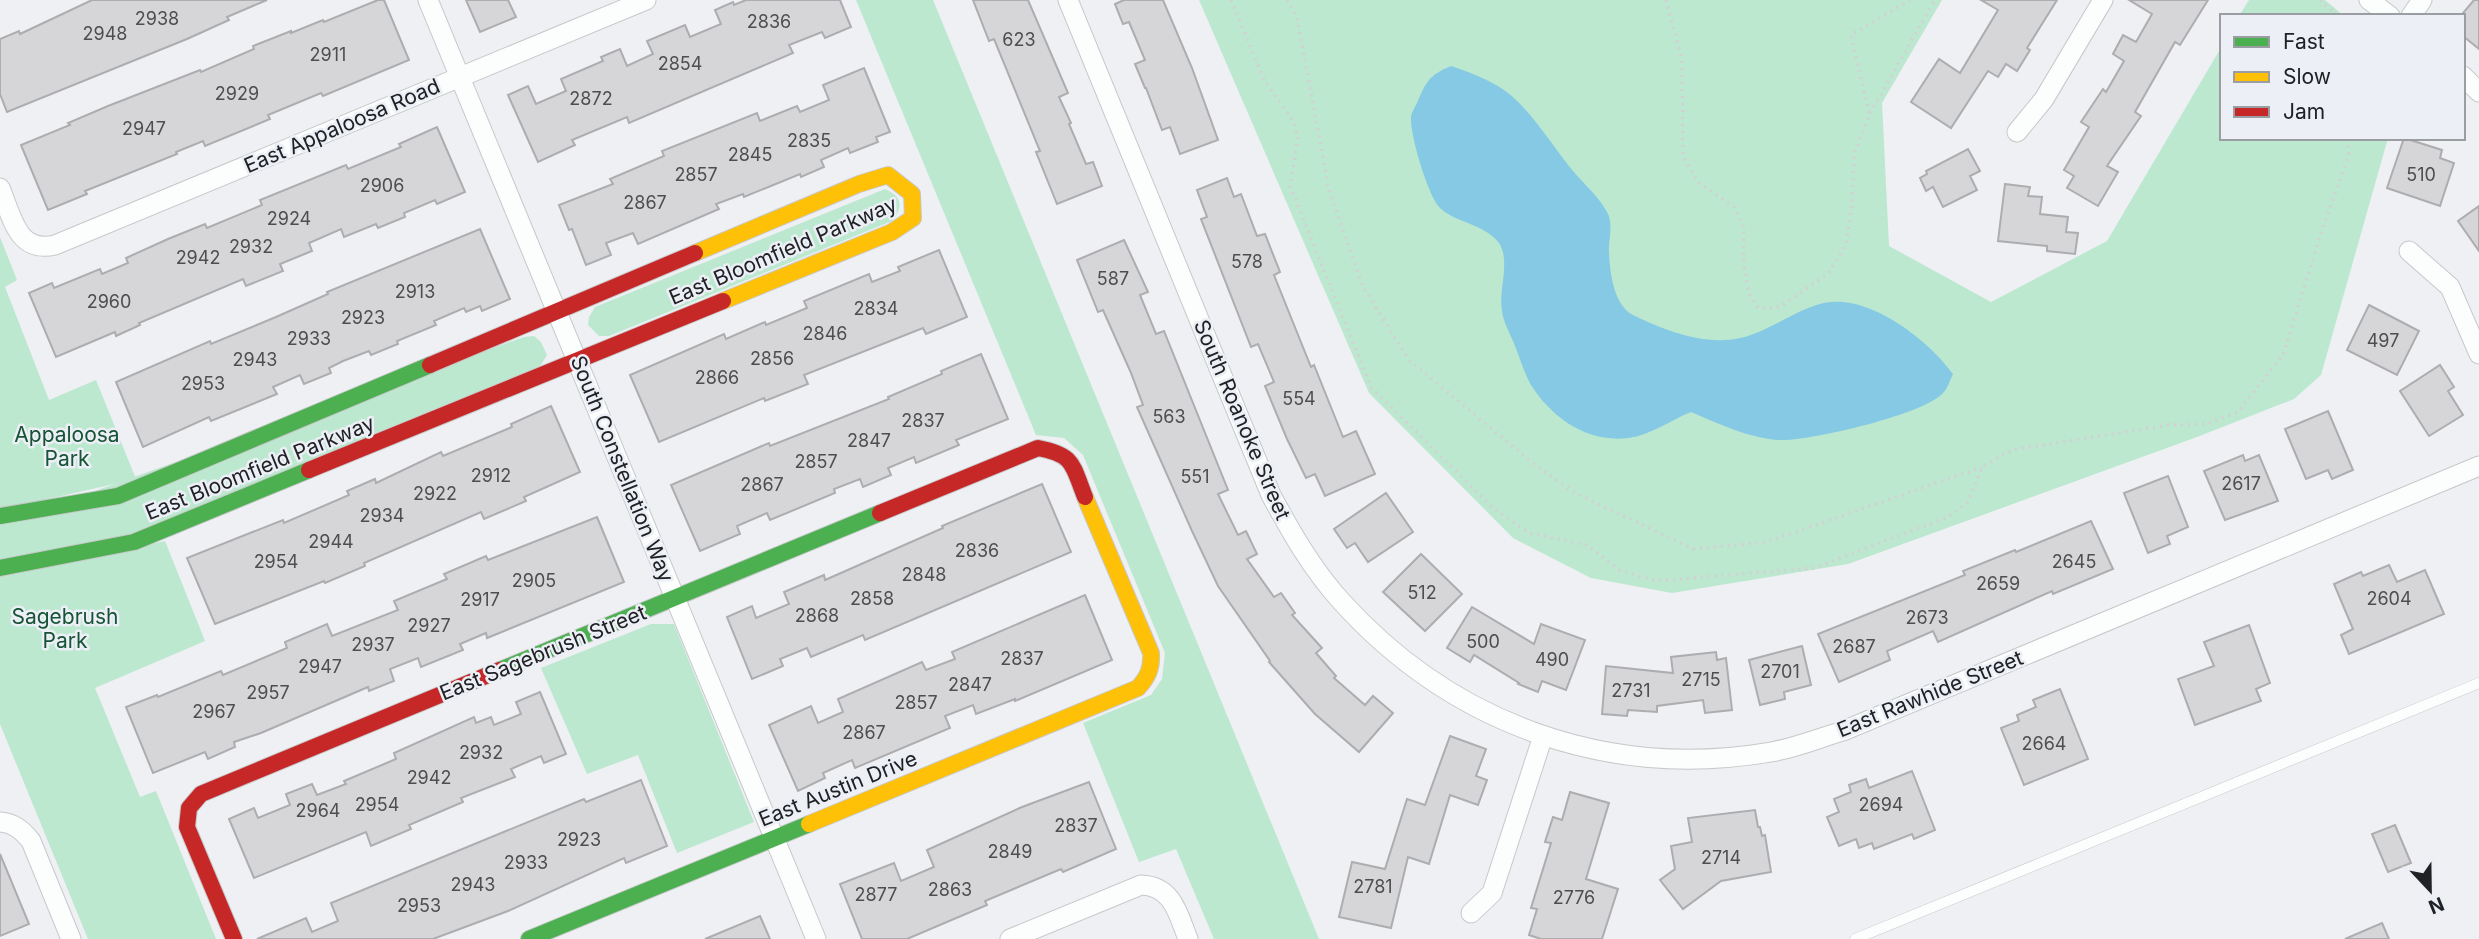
<svg xmlns="http://www.w3.org/2000/svg" width="2479" height="939" viewBox="0 0 2479 939" font-family="Inter,sans-serif">
<rect width="100%" height="100%" fill="#eef0f3"/>
<g fill="#bce8d0">
<path d="M856,0H933L1319,939H1214L1176,849L1139,862L1083,723L1151,695L1162,679L1165,653L1083,455L1064,438L1036,435Z"/>
<path d="M1199,0H1942L1882,103L1889,246L1991,302L2107,241L2222,46V138H2388L2321,375L2294,399L2197,437L1848,564L1672,593L1591,578L1513,538L1369,393Z"/>
<path d="M2249,0H2325L2344,16H2239Z"/>
<path d="M885,189C903,197 903,207 892,221L609,336H599L588,325L589,317L595,307Z"/>
<path d="M0,237L17,280L5,287L49,400L96,380L136,479L0,510Z"/>
<path d="M534,336L541,342L547,355L539,368L129,535L0,559V525L524,337Z"/>
<path d="M165,541L205,641L95,688L140,797L156,791L216,939H88L0,724V575Z"/>
<path d="M651,624H674L754,822L677,853L638,755L587,774L541,668Z"/>
</g>
<path fill="#86c9e4" d="M1451,66C1469,72 1488,79 1504,90C1530,108 1552,146 1573,171C1584,184 1599,197 1607,212C1614,223 1608,241 1609,253C1610,274 1614,305 1633,315C1659,328 1695,342 1725,340C1761,339 1790,311 1824,303C1868,293 1929,340 1953,374C1950,380 1948,388 1943,393C1925,414 1813,440 1784,440C1755,441 1717,423 1691,412C1669,421 1651,435 1628,438C1587,443 1552,418 1531,385C1524,373 1520,358 1515,346C1511,335 1503,322 1502,311C1498,291 1511,261 1499,243C1485,224 1456,223 1440,208C1428,196 1410,135 1411,118C1411,113 1415,107 1417,103C1426,82 1429,75 1451,66Z"/>
<g fill="#d6d6d8" stroke="#adadaf" stroke-width="2">
<path d="M92,0H267L227,17L229,20L187,39L7,112L0,94V39L19,31L20,34Z"/>
<path d="M378,0H384L409,60L323,96L321,93L268,115L270,119L205,146L203,141L176,152L177,154L85,191L87,194L48,210L21,145L70,125L68,123L108,106L200,70L201,72L254,49L253,46L291,31V33L323,20L324,22Z"/>
<path d="M466,0H508L516,17L480,32Z"/>
<path d="M746,0H840L851,27L825,38L822,32L789,45L793,53L629,123L627,117L572,140L575,145L538,162L508,95L528,86L536,104L566,91L561,79L603,61L601,57L620,49L627,66L653,54L647,41L685,25L690,37L721,24L715,10L733,2L734,5Z"/>
<path d="M973,0H1028L1068,93L1059,97L1071,123L1069,124L1086,164L1093,162L1102,186L1057,204L1036,152L1040,151L994,39L989,41Z"/>
<path d="M1124,0H1163L1192,68L1218,140L1180,154L1170,127L1162,130L1146,88H1145L1135,64L1145,60L1129,22L1123,24L1115,4Z"/>
<path d="M1981,0H2057L2027,48L2030,50L2017,71L2006,64L1998,77L1988,71L1951,128L1911,102L1939,59L1960,73L1998,10Z"/>
<path d="M2129,0H2208L2180,45L2175,42L2135,112L2141,116L2107,166L2118,172L2098,206L2067,188L2074,176L2064,170L2089,127L2081,122L2103,89L2106,92L2124,61L2113,54L2123,35L2136,42L2152,14Z"/>
<path d="M2474,0H2479V49L2463,36V13Z"/>
<path d="M864,68L890,132L876,137L878,142L850,153L848,148L821,160L824,167L801,177L800,174L744,197L743,194L716,204L719,209L638,244L633,233L606,243L611,255L586,265L572,229L569,230L559,205L613,184L610,179L664,156L662,151L757,113L760,121L797,106L800,112L829,100L823,85Z"/>
<path d="M437,127L465,192L437,204L435,200L404,213L405,217L378,228L376,224L344,237L341,229L309,243L312,251L280,264L283,271L246,286L243,279L139,323L140,325L116,336L115,332L56,357L29,293L52,283L54,288L100,269L102,274L128,263L126,258L168,239L205,224L207,228L262,205L260,200L346,165L348,169L401,147L399,144Z"/>
<path d="M2404,138L2442,150L2440,158L2454,163L2440,206L2387,188Z"/>
<path d="M1968,149L1980,171L1970,176L1977,190L1943,207L1933,187L1926,191L1920,178L1927,174L1926,171Z"/>
<path d="M1227,178L1234,197L1241,194L1257,236L1265,234L1280,272L1274,275L1286,305L1311,367L1314,365L1343,437L1356,431L1375,474L1325,496L1315,474L1306,478L1287,439L1265,386L1274,382L1258,344L1251,347L1201,219L1207,217L1197,190Z"/>
<path d="M2005,184L2030,187L2028,196L2042,197L2040,214L2068,217L2066,232L2078,233L2075,254L2047,251V246L1998,241Z"/>
<path d="M2479,206V251L2458,221Z"/>
<path d="M480,229L510,299L482,311L480,306L466,312L464,308L434,321L436,325L397,341L398,344L371,355L369,351L343,361L329,368L331,373L304,384L300,375L273,387L277,394L211,421L209,417L143,447L116,382L210,341L211,344L276,317L328,294L327,292Z"/>
<path d="M1124,240L1148,292L1140,295L1156,334L1164,331L1228,490L1218,494L1238,535L1246,531L1257,554L1247,559L1274,597L1281,593L1295,613L1292,615L1322,648L1316,653L1336,676L1334,678L1365,705L1373,696L1393,713L1359,752L1315,714L1269,662L1270,661L1218,586L1192,531L1137,407L1143,405L1131,373L1103,310L1098,312L1077,260Z"/>
<path d="M939,250L967,317L926,334L923,328L804,375L808,384L765,401L764,398L659,442L630,375L724,334L726,339L765,322L766,325L807,308L804,301L869,274L872,282L900,271L898,267Z"/>
<path d="M2369,305L2419,331L2397,375L2347,350Z"/>
<path d="M981,354L1008,419L956,440L959,445L916,463L914,457L888,468L891,475L863,487L860,479L834,489L835,493L770,520L767,513L737,526L740,534L700,551L671,485L769,443L770,446L889,399L888,397L942,374L941,371Z"/>
<path d="M2440,365L2454,387L2448,391L2463,415L2429,436L2400,391Z"/>
<path d="M551,406L580,472L524,497L526,501L484,519L481,512L364,563L365,566L325,583L324,581L215,624L187,558L283,520L284,523L349,495L347,491L375,479L376,483L441,452L443,456L512,427L511,424Z"/>
<path d="M2328,411L2353,470L2332,479L2328,470L2306,479L2285,429Z"/>
<path d="M2243,455L2245,461L2259,455L2278,501L2225,520L2204,471Z"/>
<path d="M2168,476L2188,527L2167,536L2170,544L2148,553L2124,493Z"/>
<path d="M1042,484L1071,552L865,640L863,635L811,657L807,648L780,659L783,666L752,679L727,617L752,606L756,618L789,604L784,592L824,575L825,580L943,528L942,526Z"/>
<path d="M1386,493L1413,532L1368,562L1355,543L1347,548L1334,529Z"/>
<path d="M597,517L624,582L487,638L486,633L460,644L463,650L421,667L418,658L390,669L394,681L369,691L368,687L261,733L234,742L235,747L208,759L205,752L153,773L126,707L157,695L158,697L221,671L223,675L287,648L285,642L327,624L332,636L398,610L394,601L447,579L444,574L486,556L488,560Z"/>
<path d="M2091,521L2113,569L2053,594L2052,591L1938,642L1933,631L1887,651L1890,660L1839,682L1818,634L1965,575L1963,571L2015,550L2016,552Z"/>
<path d="M1421,554L1462,594L1425,631L1383,592Z"/>
<path d="M2389,565L2397,582L2425,570L2444,614L2349,654L2341,635L2353,629L2334,584L2361,572L2363,576Z"/>
<path d="M1085,595L1112,660L1015,701V699L976,714L973,705L945,716L950,728L855,768L852,760L823,773L825,778L798,791L769,725L811,706L818,723L843,712L838,699L922,662L926,670L955,659L952,652Z"/>
<path d="M1472,607L1534,644L1541,624L1585,640L1566,690L1542,681L1538,692L1518,684L1519,683L1474,655L1470,662L1447,648Z"/>
<path d="M2249,625L2270,683L2256,689L2261,701L2195,725L2178,679L2214,666L2204,642Z"/>
<path d="M1802,646L1811,685L1784,692L1785,699L1760,705L1749,660Z"/>
<path d="M1716,652L1717,660L1726,658L1732,710L1705,713L1703,700L1657,706V712L1628,710L1627,716L1602,714L1606,666L1673,673L1671,657Z"/>
<path d="M2060,689L2088,759L2024,785L2001,728L2019,721L2017,715L2036,707L2033,700Z"/>
<path d="M540,692L566,754L544,763L541,756L511,769L515,777L461,798L463,802L409,825L411,829L371,846L366,832L254,878L229,819L254,808L258,818L290,805L286,794L312,784L317,795L346,784L344,781L396,759L394,753L474,717L476,723L491,717L494,725L521,714L516,702Z"/>
<path d="M1450,736L1486,749L1476,776L1487,780L1478,805L1450,795L1429,864L1408,857L1391,928L1339,917L1352,862L1385,869L1407,799L1425,805Z"/>
<path d="M1912,771L1935,830L1914,839L1912,834L1874,849L1872,843L1859,848L1856,839L1839,846L1827,817L1839,812L1834,799L1851,792L1849,785L1866,779L1869,788Z"/>
<path d="M641,780L667,846L626,863L624,858L508,911L433,939H257L306,918L312,932L338,921L331,903L584,799L586,802Z"/>
<path d="M1089,782L1116,849L1063,872L1061,869L985,901L987,905L907,939H862L840,884L894,863L901,881L934,867L927,850L1022,807Z"/>
<path d="M1570,792L1609,803L1586,879L1618,889L1602,939H1541L1529,935L1537,909L1531,908L1551,843L1545,842L1553,817L1562,820Z"/>
<path d="M1755,810L1758,827H1760L1762,836L1765,835L1771,872L1721,881L1683,909L1660,880L1675,869L1671,846L1692,842L1688,818Z"/>
<path d="M2395,825L2411,863L2388,872L2372,834Z"/>
<path d="M0,854L29,924L0,936Z"/>
<path d="M760,916L770,939H705Z"/>
<path d="M2382,923L2389,939H2345Z"/>
</g>
<g fill="none" stroke-linecap="round" stroke-linejoin="round">
<g stroke="#c7c8ca" stroke-width="11">
<path id="lane" d="M1855,939L2479,683"/>
</g>
<g stroke="#c7c8ca" stroke-width="21">
<g id="street">
<path d="M428,0L816,939"/>
<path d="M1068,0L1271,495C1291,532 1312,569 1341,601C1452,724 1608,780 1771,752C1795,748 1819,738 1843,731L2479,466"/>
<path d="M2369,0L2390,16"/>
<path d="M2411,16L2422,0"/>
<path d="M2463,76L2479,92"/>
<path d="M2017,132L2044,99L2103,0"/>
<path d="M0,188C12,216 17,254 55,245L646,0"/>
<path d="M2409,251L2450,287L2479,354"/>
<path d="M0,822C14,823 22,830 31,841L71,939"/>
<path d="M1471,913L1492,893L1543,736"/>
<path d="M1010,939L1141,885C1173,886 1178,914 1188,939"/>
</g>
</g>
<g stroke="#c7c8ca" stroke-width="18">
<g id="fast">
<path d="M0,516L118,496L430,365"/>
<path d="M0,568L134,542L309,470"/>
<path d="M500,670L880,513"/>
<path d="M529,939L809,824"/>
</g>
</g>
<g stroke="#c7c8ca" stroke-width="18">
<g id="slow">
<path d="M695,253L859,184L888,175L912,194L913,218L892,232L723,301"/>
<path d="M809,824L1138,688C1148,677 1152,668 1151,653L1085,497"/>
</g>
</g>
<g stroke="#c7c8ca" stroke-width="18">
<g id="jam">
<path d="M430,365L695,253"/>
<path d="M309,470L723,301"/>
<path d="M880,513L1038,448C1075,455 1072,465 1085,497"/>
<path d="M234,939L187,827L189,808L201,794L500,670"/>
</g>
</g>
<g stroke="#d1d1d3" stroke-width="3.5" stroke-dasharray="2 5" stroke-linecap="butt">
<path d="M1231,0L1264,80L1294,122L1298,138L1290,186L1371,387L1494,509L1529,533L1587,545L1619,570L1656,581L1814,568L1948,517L1967,503L1983,466L2012,450L2169,425L2206,424L2238,412L2283,355L2324,224L2349,155L2347,138"/>
<path d="M1287,0L1297,17L1329,190L1363,287L1409,360L1534,464L1575,493L1693,549L1767,542L1982,467"/>
<path d="M1666,0L1682,60L1683,157L1698,182L1734,207L1743,225L1744,265L1749,294L1758,308L1780,307L1829,273L1846,245L1852,206L1854,155L1869,115L1935,0"/>
<path d="M2320,0L2337,16"/>
<path d="M1869,113L1851,35L1910,0"/>
</g>
<use href="#lane" stroke="#fcfdfd" stroke-width="10"/>
<use href="#street" stroke="#fcfdfd" stroke-width="19"/>
<use href="#fast" stroke="#4caf50" stroke-width="16"/>
<use href="#slow" stroke="#ffc107" stroke-width="16"/>
<use href="#jam" stroke="#c62828" stroke-width="16"/>
</g>
<g text-anchor="middle" stroke-width="5" stroke-linejoin="round" paint-order="stroke">
<g font-size="18" fill="#4e4e51">
<text x="157" y="25">2938</text>
<text x="769" y="28">2836</text>
<text x="105" y="40">2948</text>
<text x="1019" y="46">623</text>
<text x="328" y="61">2911</text>
<text x="680" y="70">2854</text>
<text x="237" y="100">2929</text>
<text x="591" y="105">2872</text>
<text x="144" y="135">2947</text>
<text x="809" y="147">2835</text>
<text x="750" y="161">2845</text>
<text x="696" y="181">2857</text>
<text x="2421" y="181">510</text>
<text x="382" y="192">2906</text>
<text x="645" y="209">2867</text>
<text x="289" y="225">2924</text>
<text x="251" y="253">2932</text>
<text x="198" y="264">2942</text>
<text x="1247" y="268">578</text>
<text x="1113" y="285">587</text>
<text x="415" y="298">2913</text>
<text x="109" y="308">2960</text>
<text x="876" y="315">2834</text>
<text x="363" y="324">2923</text>
<text x="825" y="340">2846</text>
<text x="309" y="345">2933</text>
<text x="2383" y="347">497</text>
<text x="772" y="365">2856</text>
<text x="255" y="366">2943</text>
<text x="717" y="384">2866</text>
<text x="203" y="390">2953</text>
<text x="1299" y="405">554</text>
<text x="1169" y="423">563</text>
<text x="923" y="427">2837</text>
<text x="869" y="447">2847</text>
<text x="816" y="468">2857</text>
<text x="491" y="482">2912</text>
<text x="1195" y="483">551</text>
<text x="2241" y="490">2617</text>
<text x="762" y="491">2867</text>
<text x="435" y="500">2922</text>
<text x="382" y="522">2934</text>
<text x="331" y="548">2944</text>
<text x="977" y="557">2836</text>
<text x="276" y="568">2954</text>
<text x="2074" y="568">2645</text>
<text x="924" y="581">2848</text>
<text x="534" y="587">2905</text>
<text x="1998" y="590">2659</text>
<text x="1422" y="599">512</text>
<text x="872" y="605">2858</text>
<text x="2389" y="605">2604</text>
<text x="480" y="606">2917</text>
<text x="817" y="622">2868</text>
<text x="1927" y="624">2673</text>
<text x="429" y="632">2927</text>
<text x="1483" y="648">500</text>
<text x="373" y="651">2937</text>
<text x="1854" y="653">2687</text>
<text x="1022" y="665">2837</text>
<text x="1552" y="666">490</text>
<text x="320" y="673">2947</text>
<text x="1780" y="678">2701</text>
<text x="1701" y="686">2715</text>
<text x="970" y="691">2847</text>
<text x="1631" y="697">2731</text>
<text x="268" y="699">2957</text>
<text x="916" y="709">2857</text>
<text x="214" y="718">2967</text>
<text x="864" y="739">2867</text>
<text x="2044" y="750">2664</text>
<text x="481" y="759">2932</text>
<text x="429" y="784">2942</text>
<text x="377" y="811">2954</text>
<text x="1881" y="811">2694</text>
<text x="318" y="817">2964</text>
<text x="1076" y="832">2837</text>
<text x="579" y="846">2923</text>
<text x="1010" y="858">2849</text>
<text x="1721" y="864">2714</text>
<text x="526" y="869">2933</text>
<text x="473" y="891">2943</text>
<text x="1373" y="893">2781</text>
<text x="950" y="896">2863</text>
<text x="876" y="901">2877</text>
<text x="1574" y="904">2776</text>
<text x="419" y="912">2953</text>
</g>
<g font-size="21" fill="#202124" stroke="#eceff5">
<text transform="translate(342 126) rotate(-23)" y="7">East Appaloosa Road</text>
<text transform="translate(783 251) rotate(-23)" y="7">East Bloomfield Parkway</text>
<text transform="translate(1242 420) rotate(67)" y="7">South Roanoke Street</text>
<text transform="translate(260 468) rotate(-22)" y="7">East Bloomfield Parkway</text>
<text transform="translate(622 469) rotate(68)" y="7">South Constellation Way</text>
<text transform="translate(543 653) rotate(-22)" y="7">East Sagebrush Street</text>
<text transform="translate(1930 694) rotate(-22)" y="7">East Rawhide Street</text>
<text transform="translate(838 789) rotate(-22)" y="7">East Austin Drive</text>
</g>
<g font-size="21" fill="#175436" stroke="#eceff5">
<text x="67" y="442">Appaloosa<tspan x="67" dy="24">Park</tspan></text>
<text x="65" y="624">Sagebrush<tspan x="65" dy="24">Park</tspan></text>
</g>
</g>
<rect x="2220" y="14" width="245" height="126" fill="#eceff5" stroke="#9a9da1" stroke-width="2"/>
<rect x="2234" y="37" width="35" height="10" fill="#4caf50" stroke="#9a9da1" stroke-width="2"/>
<text x="2283" y="49" font-size="21" fill="#202124">Fast</text>
<rect x="2234" y="72" width="35" height="10" fill="#ffc107" stroke="#9a9da1" stroke-width="2"/>
<text x="2283" y="84" font-size="21" fill="#202124">Slow</text>
<rect x="2234" y="107" width="35" height="10" fill="#c62828" stroke="#9a9da1" stroke-width="2"/>
<text x="2283" y="119" font-size="21" fill="#202124">Jam</text>
<g transform="translate(2430 890) rotate(158)" stroke="#eceff5" stroke-width="5" paint-order="stroke">
<path d="M0-5L12 26L0 18L-12 26Z" fill="#202124"/>
<text y="-10" font-size="19" font-weight="bold" text-anchor="middle" fill="#202124">N</text>
</g>
</svg>
